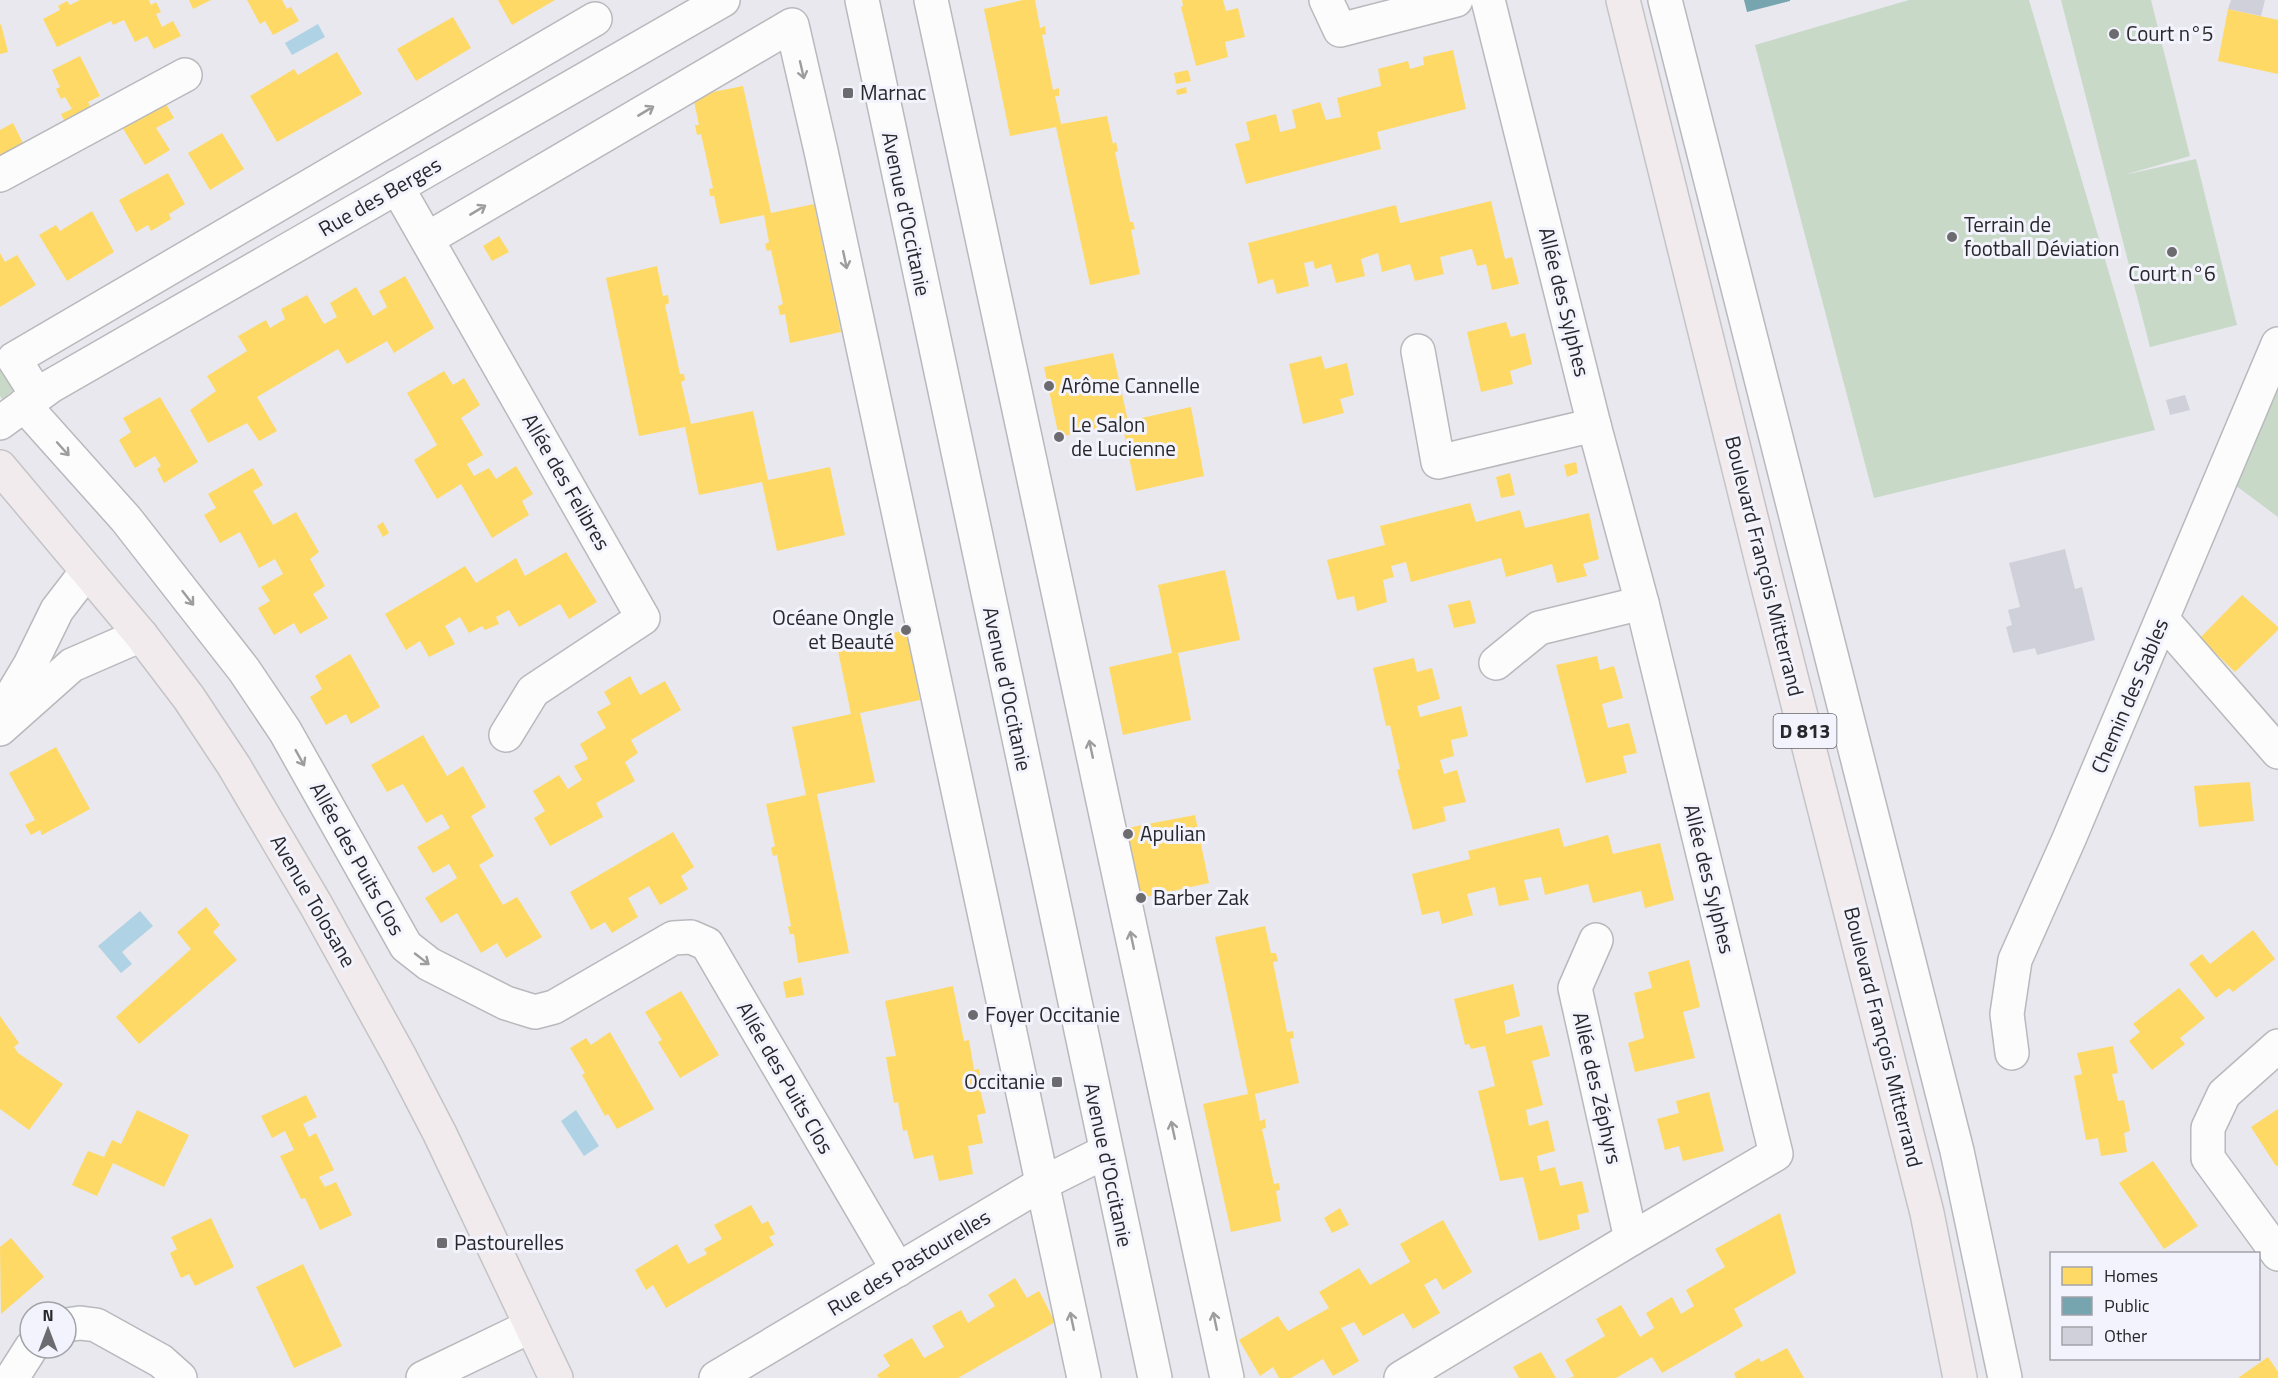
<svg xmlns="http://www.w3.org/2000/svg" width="2278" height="1378" viewBox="0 0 2278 1378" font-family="'Titillium Web',sans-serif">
<rect width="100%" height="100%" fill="#e8e8ee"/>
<g fill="#c8d9c8">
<path d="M1909,0H2029L2155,430L1874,498L1755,45Z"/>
<path d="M2061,0H2151L2190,156L2124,175L2196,159L2237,325L2150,347Z"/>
<path d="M0,363L16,387L3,400L0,396Z"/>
<path d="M2278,382V517L2235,485Z"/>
</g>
<g fill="#afd3e4">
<path d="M318,24L325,37L292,55L285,43Z"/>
<path d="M140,911L153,926L122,952L132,964L121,973L98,946Z"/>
<path d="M576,1110L599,1146L584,1156L561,1121Z"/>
</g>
<g fill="#ffd966">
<path d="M80,0H149L151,5L156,2L161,12L156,14L162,27L173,21L181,36L154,49L147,36L135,42L124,20L113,25L111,21L57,47L43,19L60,10L58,6L67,1L70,5Z"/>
<path d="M189,0H211L193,9Z"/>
<path d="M247,0H282L287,9L291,7L299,21L273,35L265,21L260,24Z"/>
<path d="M498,0H555L512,25Z"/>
<path d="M1023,0H1035L1040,28L1045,26L1046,34L1042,35L1053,90L1059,88V96H1055L1061,124L1107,116L1113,144L1116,142L1118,151L1115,152L1130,222H1133L1135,229L1131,230L1140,274L1090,285L1056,127L1010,136L984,9Z"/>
<path d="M1182,0H1223L1226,11L1238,8L1245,37L1225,42L1228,57L1196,66L1181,7L1183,6Z"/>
<path d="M2228,9L2278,20V74L2218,61Z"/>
<path d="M453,17L471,48L416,81L397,49Z"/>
<path d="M1,24L8,52L0,54V25Z"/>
<path d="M1453,50L1466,109L1377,132L1381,149L1246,184L1235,144L1250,140L1246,122L1276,114L1280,132L1296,128L1292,110L1320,102L1326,120L1341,117L1337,98L1381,86L1378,69L1408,61L1410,69L1424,65L1423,57Z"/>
<path d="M337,52L362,94L277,142L250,96L294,69L298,75Z"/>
<path d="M80,56L100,96L88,102L95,115L68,128L61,114L72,109L65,97L61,99L56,89L60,87L52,70Z"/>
<path d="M1188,70L1191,81L1176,84L1174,73Z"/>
<path d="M743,86L771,213L814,204L841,332L790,343L785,314L780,315L778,306L783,304L771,250L767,251L765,244L769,242L764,215L720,224L714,196H710L709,189L713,188L701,134L697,135L695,125H699L693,96Z"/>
<path d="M1186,87L1187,93L1177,95L1176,90Z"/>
<path d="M163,99L174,118L156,128L170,150L145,165L119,122Z"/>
<path d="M13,123L26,149L0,162V130Z"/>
<path d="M222,133L244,169L210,190L188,153Z"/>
<path d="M168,173L185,204L169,214L171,219L151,231L148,225L136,232L119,200Z"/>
<path d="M1491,201L1505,259L1512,257L1519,284L1492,290L1486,264L1477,266L1472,249L1440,257L1444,274L1415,281L1410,264L1382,272L1378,253L1361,259L1365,276L1336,283L1331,264L1315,269L1313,261L1304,263L1309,286L1277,294L1273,279L1258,284L1248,243L1396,205L1400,223Z"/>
<path d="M92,211L114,252L67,281L39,235L56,225L60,231Z"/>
<path d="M499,236L509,252L492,261L483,246Z"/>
<path d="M0,253L5,262L17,255L36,285L0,307Z"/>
<path d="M657,266L663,296L668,295L669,303L665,305L680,374H684L685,380L681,382L691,424L753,411L768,480L830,467L845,535L777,551L762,482L699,495L685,427L639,436L606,278Z"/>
<path d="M405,276L434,328L394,353L387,341L347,364L338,349L257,397L277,431L259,441L247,423L208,443L190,410L216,391L207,376L247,351L238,336L266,320L270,328L285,319L281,309L307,295L324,324L337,317L330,303L356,287L373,316L387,307L379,291Z"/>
<path d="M1506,322L1511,337L1525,333L1532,364L1510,371L1513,384L1481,392L1467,332Z"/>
<path d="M1113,353L1128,421L1191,407L1204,476L1136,491L1122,423L1059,437L1044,367Z"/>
<path d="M1321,356L1325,369L1347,363L1354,395L1340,399L1344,413L1303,424L1289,364Z"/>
<path d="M444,371L453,385L464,378L480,405L461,418L483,455L467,464L474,476L489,468L496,479L516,466L533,494L522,501L529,515L492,538L461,484L437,499L414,460L437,445L407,393Z"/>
<path d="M160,397L198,462L164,483L157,469L161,466L155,456L135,468L119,440L131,432L123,418Z"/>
<path d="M1576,462L1578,473L1567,477L1564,465Z"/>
<path d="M253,468L263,485L253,491L273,525L296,512L319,552L310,559L325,586L313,594L328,618L300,634L294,623L274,635L258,608L270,601L261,587L283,574L275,559L259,568L240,532L220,543L204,515L216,508L208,494Z"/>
<path d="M1510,473L1515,495L1501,498L1496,477Z"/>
<path d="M1470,503L1476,522L1520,510L1525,528L1589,513L1599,559L1583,564L1587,576L1557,583L1552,564L1506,577L1501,558L1411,582L1406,562L1391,566L1394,577L1383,580L1387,602L1357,611L1354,596L1337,600L1327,560L1385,545L1380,526Z"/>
<path d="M383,522L389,533L383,537L377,526Z"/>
<path d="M566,552L597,602L569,619L560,604L519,627L509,610L496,617L499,624L485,630L482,626L469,633L460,617L445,626L455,644L429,657L420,641L406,650L385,614L465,566L476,583L516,558L525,576Z"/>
<path d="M1225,570L1240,640L1178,653L1191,720L1123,735L1109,667L1172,653L1158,585Z"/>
<path d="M2242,595L2278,627V630L2235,672L2200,638Z"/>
<path d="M1470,600L1476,623L1454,628L1448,605Z"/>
<path d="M906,630L920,700L860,713L875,782L817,794L849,953L798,963L794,934H790L788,927L791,926L777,855L773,856L771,848L775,846L766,804L806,795L792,727L851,714L837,646Z"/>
<path d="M350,654L380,707L351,724L346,714L326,725L310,697L322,689L315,676Z"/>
<path d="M1597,656L1600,670L1614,666L1623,698L1602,704L1608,728L1629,723L1637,753L1623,756L1627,773L1586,783L1556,665Z"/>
<path d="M1414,658L1417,672L1432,668L1440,699L1417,706L1420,717L1461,706L1468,736L1451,740L1454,756L1440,760L1444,774L1457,770L1466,802L1443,807L1446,821L1413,830L1397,770L1400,769L1390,725L1386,726L1373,668Z"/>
<path d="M630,676L640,695L665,681L681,710L631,740L638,753L625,762L635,781L596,803L603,817L550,846L534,818L545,811L533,791L559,775L568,789L582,780L574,766L588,759L580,744L606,728L597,712L611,704L604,692Z"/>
<path d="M423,735L447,776L463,766L486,807L471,816L494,856L479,865L503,905L517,897L542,937L506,958L497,943L481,953L457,913L441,923L425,898L457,878L449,864L433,873L417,847L450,828L442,814L426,823L403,784L387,792L371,765Z"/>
<path d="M56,747L90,809L42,835L40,830L31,835L25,825L35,820L9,773Z"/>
<path d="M2250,782L2254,821L2199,827L2194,786Z"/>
<path d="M1195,815L1209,883L1141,898L1127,828Z"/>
<path d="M1559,828L1564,847L1608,835L1613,854L1660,843L1674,900L1645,908L1641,891L1593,903L1588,884L1545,895L1541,877L1524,880L1529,900L1499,906L1495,887L1467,894L1473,915L1442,924L1439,911L1422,915L1412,874L1470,859L1468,851Z"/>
<path d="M673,832L694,867L681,876L688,889L660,905L649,886L628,898L638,917L612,933L605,922L591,930L570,892Z"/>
<path d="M206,907L220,925L213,932L237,960L139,1044L116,1017L191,949L177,932Z"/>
<path d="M1265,926L1271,953H1276L1278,961L1273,962L1287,1032L1293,1031L1294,1038L1290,1039L1299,1083L1255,1094L1260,1121L1265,1119L1266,1128L1262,1129L1274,1184L1279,1183L1280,1190L1276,1191L1281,1221L1231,1232L1203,1104L1248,1094L1215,937Z"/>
<path d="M2253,930L2275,959L2233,992L2229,988L2216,998L2189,964L2202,954L2210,964Z"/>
<path d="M1689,960L1700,1007L1683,1012L1695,1058L1635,1072L1628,1043L1644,1038L1634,993L1652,988L1648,972Z"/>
<path d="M801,977L804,995L786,998L783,982Z"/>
<path d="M1513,984L1520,1016L1504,1021L1506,1034L1542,1025L1550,1056L1532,1061L1543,1105L1526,1110L1529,1126L1548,1120L1555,1151L1537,1156L1540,1171L1555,1167L1560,1186L1582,1181L1589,1212L1577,1215L1580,1229L1539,1241L1523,1177L1500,1181L1478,1091L1495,1086L1485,1046L1471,1049L1469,1044L1465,1045L1454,999Z"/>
<path d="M953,986L964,1041L969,1040L974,1070L979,1069L982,1085L979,1086L986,1113L977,1115L983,1143L968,1146L973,1174L939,1181L933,1155L914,1159L907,1130L903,1131L898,1102L894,1103L886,1057L896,1056L885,1001Z"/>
<path d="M2179,988L2205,1018L2180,1038L2185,1044L2152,1070L2129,1041L2140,1032L2133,1024Z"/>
<path d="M681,991L719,1055L680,1078L658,1042L662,1040L645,1012Z"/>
<path d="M0,1016L19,1043L14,1047L18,1053L63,1084L29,1130L0,1109Z"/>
<path d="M610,1032L654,1109L617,1129L608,1114L605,1116L582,1075L585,1073L570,1048L586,1038L591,1045Z"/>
<path d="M2113,1046L2118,1073L2112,1074L2118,1101L2124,1100L2130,1131L2124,1133L2127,1152L2101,1156L2098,1138L2086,1140L2074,1076L2082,1074L2077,1053Z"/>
<path d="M1709,1092L1724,1151L1683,1161L1679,1146L1665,1150L1657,1119L1679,1113L1676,1101Z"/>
<path d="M306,1095L317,1117L303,1124L309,1137L316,1133L334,1170L319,1177L325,1187L336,1182L352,1215L320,1230L305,1198L301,1199L280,1156L294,1150L285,1131L272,1138L261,1116Z"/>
<path d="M2278,1109V1165L2276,1166L2251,1127Z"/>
<path d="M137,1110L189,1135L164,1187L113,1163L97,1196L72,1185L88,1151L104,1157L112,1140L121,1144Z"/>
<path d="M2153,1161L2198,1226L2164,1249L2119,1183Z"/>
<path d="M751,1205L762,1224L768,1221L775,1234L769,1237L774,1245L666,1308L653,1285L646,1290L635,1270L677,1244L688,1264L707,1254L704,1249L722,1239L714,1225Z"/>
<path d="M1340,1208L1349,1225L1332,1233L1324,1218Z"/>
<path d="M1780,1213L1796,1273L1734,1309L1743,1326L1662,1373L1652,1357L1616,1378H1570L1574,1376L1565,1360L1605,1336L1596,1319L1621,1305L1640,1337L1654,1328L1646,1313L1672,1297L1681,1314L1694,1306L1686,1290L1725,1267L1715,1249Z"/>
<path d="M211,1218L234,1267L195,1286L189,1274L181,1278L170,1253L177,1249L171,1237Z"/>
<path d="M1443,1220L1472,1272L1443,1290L1436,1278L1424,1285L1440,1313L1413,1329L1403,1313L1363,1336L1354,1322L1341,1328L1359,1361L1333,1376L1323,1359L1291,1378H1279L1273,1367L1260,1376L1239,1340L1278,1316L1288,1331L1329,1308L1319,1292L1359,1268L1370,1285L1410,1262L1400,1244Z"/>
<path d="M11,1238L44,1277L1,1314L0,1247Z"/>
<path d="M303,1264L342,1346L294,1368L256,1287Z"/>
<path d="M1015,1278L1027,1298L1039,1291L1055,1322L958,1378H879L877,1375L890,1366L883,1355L912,1338L924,1358L944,1347L932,1326L961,1310L968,1323L995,1306L988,1295Z"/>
<path d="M1787,1348L1804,1378H1736L1734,1373L1759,1358L1761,1362Z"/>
<path d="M1541,1352L1556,1378H1519L1513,1367Z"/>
<path d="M2268,1357L2278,1372V1378H2238Z"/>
</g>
<path fill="#76a5af" d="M1744,0H1790V1L1747,12Z"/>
<g fill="#d0d0da">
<path d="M2231,0H2265L2261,16L2228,9Z"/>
<path d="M2185,395L2190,410L2170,415L2166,400Z"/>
<path d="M2065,549L2075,589L2082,587L2095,640L2037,655L2035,648L2013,653L2006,627L2012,625L2008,610L2020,607L2009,563Z"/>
</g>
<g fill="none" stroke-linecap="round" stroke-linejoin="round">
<g stroke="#b8b9bd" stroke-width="36">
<g id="minor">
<path d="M862,0L1155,1378"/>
<path d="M931,0L1227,1378"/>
<path d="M1326,0L1340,30L1456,0"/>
<path d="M1665,0L1957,1151L2005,1378"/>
<path d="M0,175L185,75"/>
<path d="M397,187L643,618L533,691L506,735"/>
<path d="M427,239L792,25L821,151L1084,1378"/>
<path d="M1418,351L1438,462L1594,425"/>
<path d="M37,395L14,359L595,19"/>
<path d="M24,405L126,519L244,670L285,731L406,946L429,964L506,1003L535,1012L554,1007L673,938L691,937L707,944L898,1270"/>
<path d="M0,423L51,386L723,0"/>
<path d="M2162,619L2278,752"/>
<path d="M1496,663L1539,628L1642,603"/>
<path d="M0,715L30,665L57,610L87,571"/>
<path d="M0,729L72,665L141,635"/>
<path d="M1596,940L1575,988L1631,1239"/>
<path d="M2278,1046L2224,1094L2208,1128V1158L2278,1254"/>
<path d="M2012,1053L2007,1014L2015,960L2069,839L2278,344"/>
<path d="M66,1325L80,1323L96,1325L161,1361L180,1378"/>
<path d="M12,1378L31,1348"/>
<path d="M423,1378L531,1326"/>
<path d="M716,1378L1043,1183L1105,1152"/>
<path d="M1401,1378L1631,1239L1776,1154L1642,603L1594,425L1488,0"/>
</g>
</g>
<g stroke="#c4c4c6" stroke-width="36">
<g id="major">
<path d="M1623,0L1765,574L1927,1213L1960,1378"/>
<path d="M0,467L141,635L189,698L234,766L316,905L400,1057L440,1134L556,1378"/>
</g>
</g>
<use href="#minor" stroke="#fcfcfc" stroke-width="33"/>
<use href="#major" stroke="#f2ebed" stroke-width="33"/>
</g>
<defs><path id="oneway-shaft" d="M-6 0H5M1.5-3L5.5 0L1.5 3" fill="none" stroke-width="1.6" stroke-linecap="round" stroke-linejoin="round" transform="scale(1.5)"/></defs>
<g stroke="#9d9d9e">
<use href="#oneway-shaft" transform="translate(802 70) rotate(77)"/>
<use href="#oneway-shaft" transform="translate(646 111) rotate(-31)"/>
<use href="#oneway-shaft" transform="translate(478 210) rotate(-31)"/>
<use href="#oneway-shaft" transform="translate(845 260) rotate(78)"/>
<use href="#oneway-shaft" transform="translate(63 449) rotate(48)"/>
<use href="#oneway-shaft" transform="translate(188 598) rotate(52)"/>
<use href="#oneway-shaft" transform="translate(1091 749) rotate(-102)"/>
<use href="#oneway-shaft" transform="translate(300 758) rotate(61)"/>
<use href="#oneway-shaft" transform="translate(1132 940) rotate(-102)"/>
<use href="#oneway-shaft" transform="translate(422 959) rotate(38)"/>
<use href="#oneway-shaft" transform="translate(1173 1130) rotate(-102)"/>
<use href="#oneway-shaft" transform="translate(1072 1321) rotate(-102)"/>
<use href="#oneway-shaft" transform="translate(1215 1321) rotate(-102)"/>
</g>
<g fill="#6b6b70" stroke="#f3f3fd" stroke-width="2">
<circle cx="2114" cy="34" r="6"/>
<rect x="842" y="87" width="12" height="12" rx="3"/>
<circle cx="1952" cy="237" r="6"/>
<circle cx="2172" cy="252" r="6"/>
<circle cx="1049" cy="386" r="6"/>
<circle cx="1059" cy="437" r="6"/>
<circle cx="906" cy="630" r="6"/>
<circle cx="1128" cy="834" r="6"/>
<circle cx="1141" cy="898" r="6"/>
<circle cx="973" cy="1015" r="6"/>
<rect x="1051" y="1076" width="12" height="12" rx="3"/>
<rect x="436" y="1237" width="12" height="12" rx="3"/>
</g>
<g text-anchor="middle" stroke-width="6" stroke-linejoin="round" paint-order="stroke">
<rect fill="#f3f3fd" stroke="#65656b" stroke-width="1.5" x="1773.5" y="714" width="63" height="34" rx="4.5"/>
<g font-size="20" font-weight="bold" fill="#28282c">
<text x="1805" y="738">D 813</text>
</g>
<g font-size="21" fill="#28282c" stroke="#f3f3fd" text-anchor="start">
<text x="2126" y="41">Court n°5</text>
<text x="860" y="100">Marnac</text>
<text x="1964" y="232">Terrain de<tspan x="1964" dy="24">football Déviation</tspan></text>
<text x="2172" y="281" text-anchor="middle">Court n°6</text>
<text x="1061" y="393">Arôme Cannelle</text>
<text x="1071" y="432">Le Salon<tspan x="1071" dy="24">de Lucienne</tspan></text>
<text x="894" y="625" text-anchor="end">Océane Ongle<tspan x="894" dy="24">et Beauté</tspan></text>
<text x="1140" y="841">Apulian</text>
<text x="1153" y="905">Barber Zak</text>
<text x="985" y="1022">Foyer Occitanie</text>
<text x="1045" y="1089" text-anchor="end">Occitanie</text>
<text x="454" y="1250">Pastourelles</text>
</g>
<g font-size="21" fill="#28282c" stroke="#f3f3fd">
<text transform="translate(380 197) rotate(-30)" y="7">Rue des Berges</text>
<text transform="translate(906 214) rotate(78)" y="7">Avenue d'Occitanie</text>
<text transform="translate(1564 302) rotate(76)" y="7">Allée des Sylphes</text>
<text transform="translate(566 482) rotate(60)" y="7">Allée des Felibres</text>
<text transform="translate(1764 566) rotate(76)" y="7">Boulevard François Mitterrand</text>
<text transform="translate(1007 689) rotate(78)" y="7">Avenue d'Occitanie</text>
<text transform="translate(2130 696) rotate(-67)" y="7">Chemin des Sables</text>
<text transform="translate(357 859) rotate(61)" y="7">Allée des Puits Clos</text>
<text transform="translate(1709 879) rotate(76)" y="7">Allée des Sylphes</text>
<text transform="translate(313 901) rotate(60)" y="7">Avenue Tolosane</text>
<text transform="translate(1883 1037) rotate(76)" y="7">Boulevard François Mitterrand</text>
<text transform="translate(785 1078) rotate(60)" y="7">Allée des Puits Clos</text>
<text transform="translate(1597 1088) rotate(77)" y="7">Allée des Zéphyrs</text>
<text transform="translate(1108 1165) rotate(78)" y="7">Avenue d'Occitanie</text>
<text transform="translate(909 1263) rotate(-31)" y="7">Rue des Pastourelles</text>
</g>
</g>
<rect x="2050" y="1252" width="210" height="108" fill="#f3f3fd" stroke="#a2a2a9" stroke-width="1.5"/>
<rect x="2062" y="1267" width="30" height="18" fill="#ffd966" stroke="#a2a2a9" stroke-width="1.5"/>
<text x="2104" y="1282" font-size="18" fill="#28282c">Homes</text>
<rect x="2062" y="1297" width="30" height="18" fill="#76a5af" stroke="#a2a2a9" stroke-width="1.5"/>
<text x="2104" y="1312" font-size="18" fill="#28282c">Public</text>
<rect x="2062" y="1327" width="30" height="18" fill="#d0d0da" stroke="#a2a2a9" stroke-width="1.5"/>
<text x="2104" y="1342" font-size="18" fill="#28282c">Other</text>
<g transform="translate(48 1330)"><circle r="28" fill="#f3f3fd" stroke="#a2a2a9" stroke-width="1.5"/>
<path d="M0-4.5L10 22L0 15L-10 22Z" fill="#6b6b70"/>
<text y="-9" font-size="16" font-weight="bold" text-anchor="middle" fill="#28282c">N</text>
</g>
</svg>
